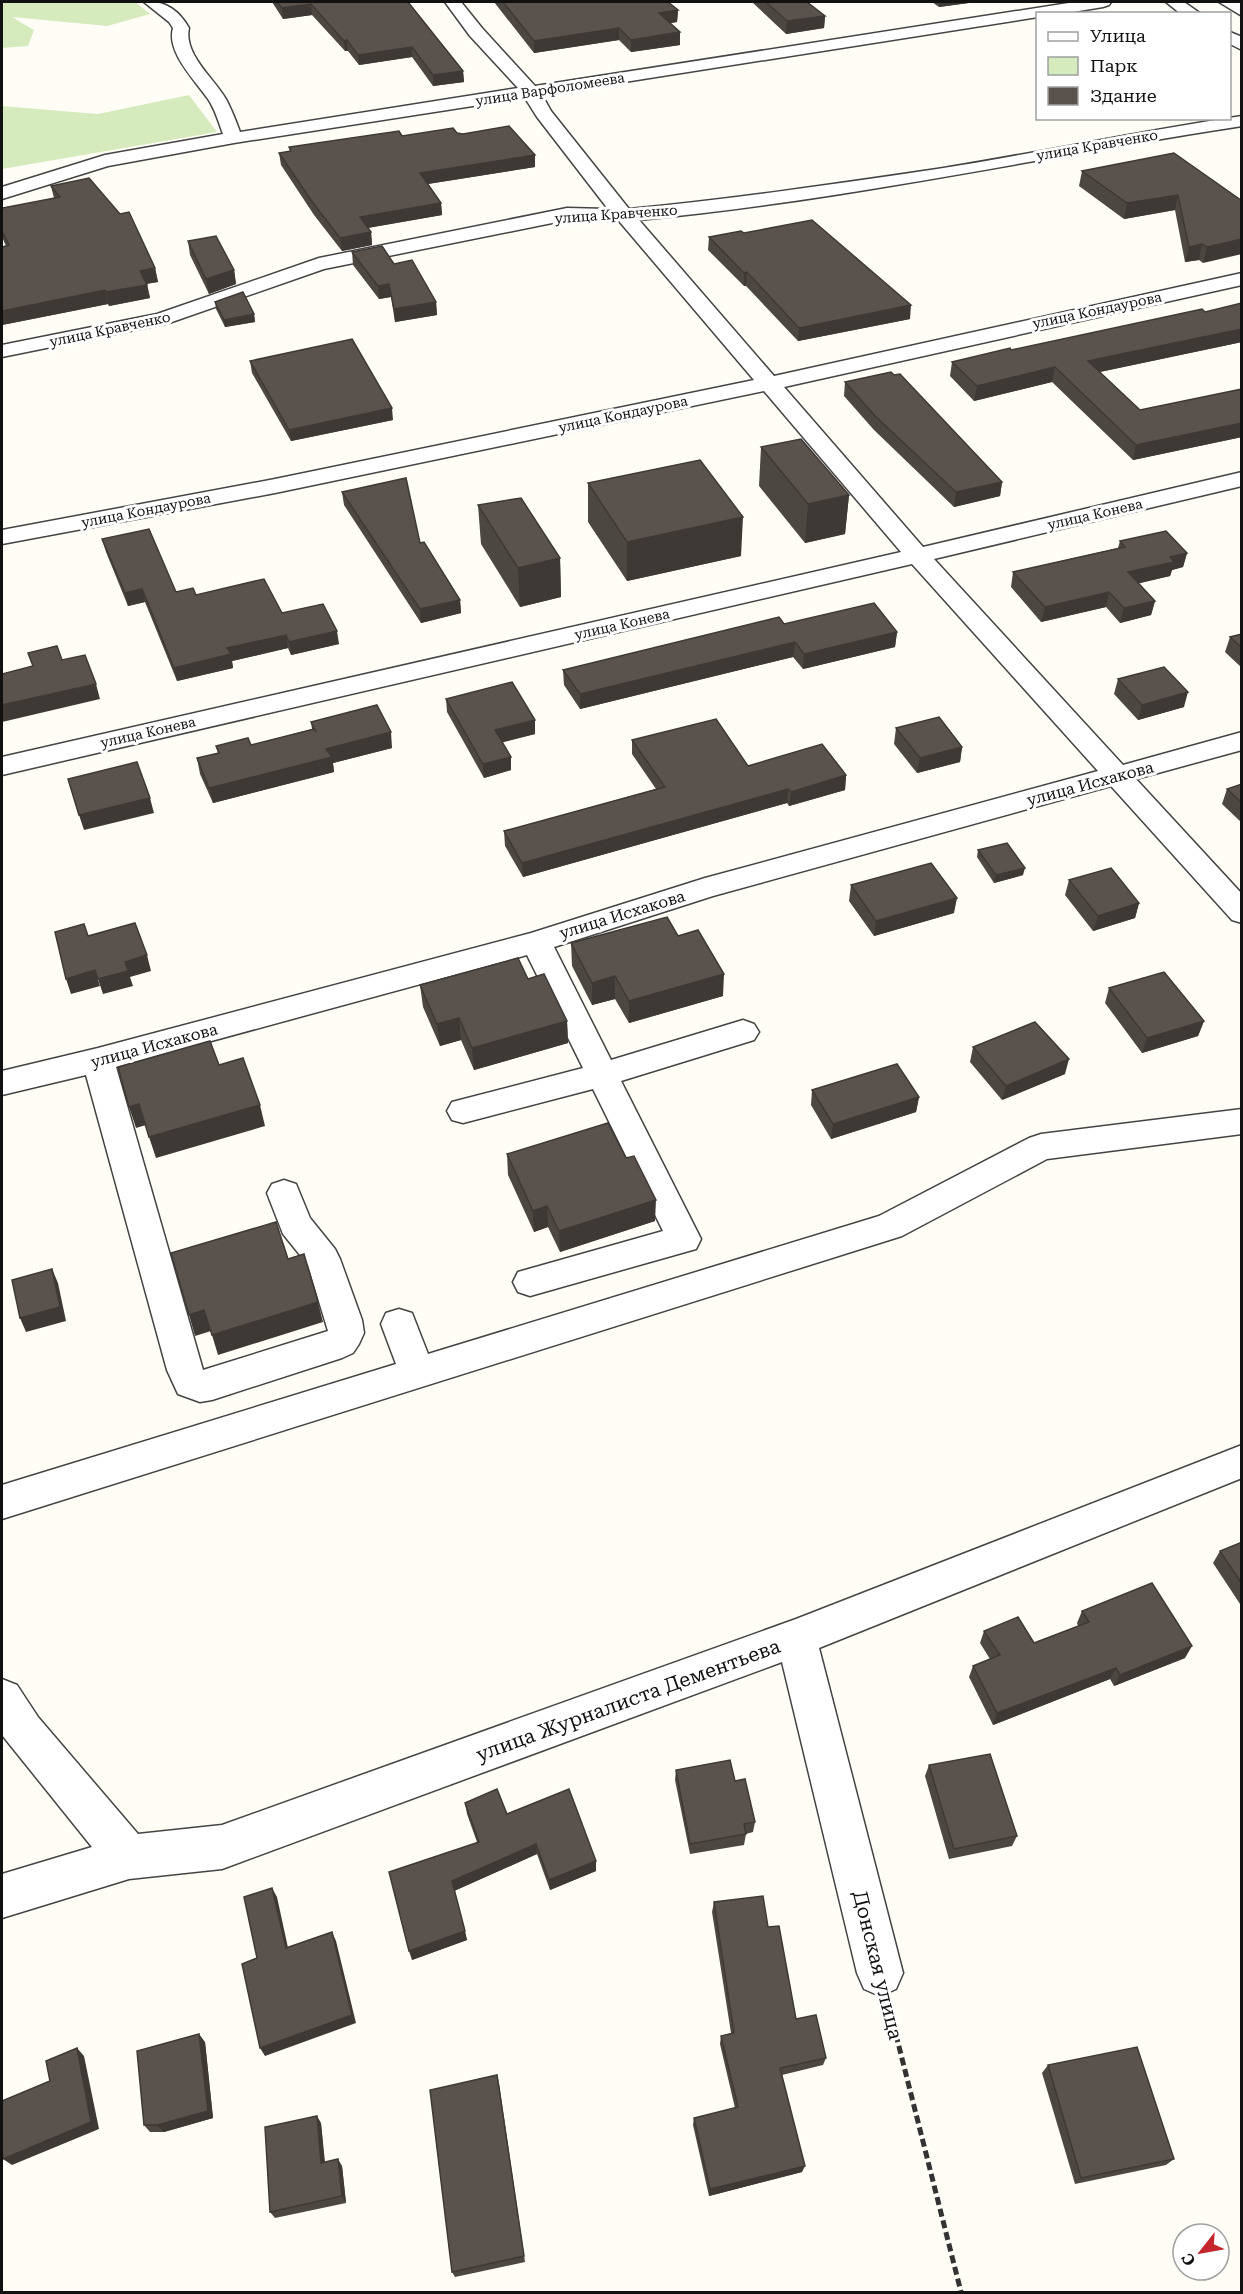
<svg xmlns="http://www.w3.org/2000/svg" width="1243" height="2294" viewBox="0 0 1243 2294" font-family="'Roboto Serif',serif">
<rect width="100%" height="100%" fill="#fffdf5"/>
<g fill="#d5ebbd">
<path d="M2,2H135L150,14L107,26L12,17L34,30L28,46L2,48Z"/>
<path d="M189,95L217,132L2,169V106L98,114Z"/>
</g>
<g fill="none" stroke-linecap="round" stroke-linejoin="round">
<g stroke="#444" stroke-width="3">
<g id="minor">
<path d="M144,2C164,0 179,10 189,28C183,55 216,80 227,101C232,111 236,121 240,132L518,88L470,36L445,2H461L482,28L535,86L1075,2H1111L1109,5L1103,7L1061,14H1038V17L542,95L551,111L629,209C732,199 835,184 937,169C1038,153 1141,131 1242,116V126C1040,157 841,201 639,220L774,376L1242,273V285L784,387L923,547L1242,472V486L934,559L1123,765L1242,732V750L1136,779L1242,894V923L1232,920L1111,786L713,896L554,947L611,1060L743,1020L754,1024L759,1032L754,1040L621,1081L701,1239L696,1249L530,1296L518,1292L513,1282L518,1272L663,1231L593,1089L463,1123L452,1120L447,1111L452,1102L583,1068L527,955L116,1067L203,1370L328,1331L308,1265L283,1234L267,1193L272,1184L284,1180L296,1184L310,1218L335,1249L340,1259L362,1320L364,1333L359,1344L353,1353L342,1358L212,1400L200,1402L178,1394L167,1370L86,1075L2,1095V1071L98,1048L531,933L705,878L1098,771L912,564L2,775V757L901,552L764,391L275,493L2,544V530L275,479L754,380L619,221L567,220L324,269L169,323L2,357V345L157,314L319,258L567,208L608,209L537,117L525,98L234,143L108,166L2,199V187L105,155L223,134C219,123 215,109 208,99C195,80 166,52 173,28L169,22Z"/>
<path d="M1166,2H1184L1201,14H1181Z"/>
<path d="M1219,2H1238L1242,4V16Z"/>
<path d="M1230,32L1242,37V50L1230,44Z"/>
<path d="M1242,1109V1134L1047,1159L902,1236L2,1519V1485L396,1364L381,1324L386,1313L399,1309L412,1313L428,1354L879,1216L1029,1138L1041,1134Z"/>
<path d="M1242,1445V1478L819,1648L903,1973L896,1989L880,1996L864,1989L857,1973L782,1662L222,1869L129,1879L2,1918V1874L92,1847L2,1735V1679L17,1685L38,1717L138,1834L222,1825L796,1619Z"/>
</g>
</g>
<path stroke="#333" stroke-width="5" stroke-dasharray="8 4" stroke-linecap="butt" d="M890,2011L961,2292"/>
<use href="#minor" fill="#fff" fill-rule="evenodd"/>
</g>
<g fill="#4d4742">
<path d="M272,2H408L463,71L464,82L433,86L412,57L359,65L348,51H345L312,15L283,19Z"/>
<path d="M494,2H668L678,10L677,22L670,23L680,45L631,52L619,40L534,53Z"/>
<path d="M752,2H807L825,16L824,28L786,34Z"/>
<path d="M932,2H976L939,7Z"/>
<path d="M457,133L535,155V167L428,184L441,203L442,215L368,228L371,232L372,245L342,251L314,215L281,165L279,153L290,151L289,147L402,136Z"/>
<path d="M1082,171L1242,201L1203,263L1199,260L1185,262L1175,210L1124,219L1079,186Z"/>
<path d="M51,186L155,268L158,282L147,284L150,298L109,306L108,304L2,325V247L6,246L2,237V208L54,198Z"/>
<path d="M744,233L910,319L798,341L746,286H744L708,250L709,237Z"/>
<path d="M188,241L234,270L236,284L209,294L190,255Z"/>
<path d="M352,252L394,264L436,302L437,315L395,322L391,297L379,299L353,265Z"/>
<path d="M215,302L254,314L255,322L225,327L216,309Z"/>
<path d="M1242,303V342L1100,372L1140,410L1242,389V437L1133,460L1052,382L974,401L950,376L952,362L1205,312Z"/>
<path d="M250,361L393,420L291,441L252,373Z"/>
<path d="M845,382L1002,482L1000,496L954,507L874,430L844,396Z"/>
<path d="M761,447L849,495L845,534L805,543L759,486Z"/>
<path d="M588,483L741,556L627,581L588,522Z"/>
<path d="M342,492L420,543L460,600L461,613L421,623L344,505Z"/>
<path d="M478,505L560,558L561,597L520,607L481,544Z"/>
<path d="M102,539L176,592L196,595L282,613L339,644L291,655L288,648L232,661L233,668L177,681L145,602L128,606L106,552Z"/>
<path d="M1120,541L1187,553L1183,567L1172,570L1170,576L1138,583L1155,601L1151,615L1120,623L1106,607L1041,622L1011,587L1013,572L1118,548Z"/>
<path d="M784,624L897,632L895,647L803,669L793,657L580,709L564,685L563,670Z"/>
<path d="M1242,634V668L1225,652L1230,637Z"/>
<path d="M1118,679L1184,707L1138,720L1114,694Z"/>
<path d="M446,699L535,734L502,742L511,770L484,778L447,712Z"/>
<path d="M311,722L392,748L333,763L334,772L213,803L200,774L197,758L218,753L216,746L251,745L312,729Z"/>
<path d="M896,728L962,747L960,762L917,773L894,744Z"/>
<path d="M632,740L748,766L846,775L845,790L789,806L787,803L523,877L505,846L504,831L656,789L632,754Z"/>
<path d="M1242,784V823L1222,804L1227,789Z"/>
<path d="M978,850L1023,875L994,883L977,857Z"/>
<path d="M1069,880L1139,903L1135,918L1093,931L1065,895Z"/>
<path d="M851,885L954,913L874,936L849,901Z"/>
<path d="M678,936L723,996L629,1023L615,999L592,1005L572,966L571,943Z"/>
<path d="M528,979L567,1021L568,1043L474,1070L461,1040L440,1046L423,1007L420,985Z"/>
<path d="M1109,988L1204,1021L1198,1036L1142,1053L1105,1003Z"/>
<path d="M973,1047L1065,1074L1002,1100L970,1062Z"/>
<path d="M812,1090L919,1097L916,1112L831,1139L811,1105Z"/>
<path d="M507,1154L655,1221L560,1252L548,1227L534,1232L508,1175Z"/>
<path d="M1242,1542V1607L1213,1563L1220,1551Z"/>
<path d="M1082,1611L1185,1658L1114,1686L1110,1679L993,1725L969,1677L973,1666L990,1659L980,1643L984,1631L1034,1643L1078,1626L1077,1623Z"/>
<path d="M929,1765L1017,1836L1012,1846L949,1859L925,1776Z"/>
<path d="M676,1770L735,1781L755,1822L753,1832L746,1834L744,1845L690,1854L675,1780Z"/>
<path d="M465,1803L507,1814L596,1861V1871L550,1890L537,1854L454,1891L467,1940L412,1960L477,1842L467,1814Z"/>
<path d="M714,1902L768,1927L796,2019L826,2058L823,2065L782,2075L802,2172L709,2196L693,2125L694,2118L735,2108L720,2044L721,2036L731,2033L712,1912Z"/>
<path d="M205,2042L213,2118L164,2132H150L144,2125Z"/>
<path d="M1048,2065L1174,2159L1166,2165L1075,2184L1042,2073Z"/>
<path d="M497,2075L525,2262L455,2277L452,2272Z"/>
<path d="M321,2123L325,2162L342,2166L346,2203L275,2218L270,2212Z"/>
</g>
<g fill="#3f3936">
<path d="M940,2H976L939,7Z"/>
<path d="M311,4L312,15L283,19L282,8Z"/>
<path d="M678,10L677,22L659,25V13Z"/>
<path d="M825,16L824,28L786,34L787,21Z"/>
<path d="M619,28V40L534,53V41Z"/>
<path d="M680,32V45L631,52V40Z"/>
<path d="M347,40L348,51H345L344,41Z"/>
<path d="M412,47V57L359,65L358,55Z"/>
<path d="M463,71L464,82L433,86V75Z"/>
<path d="M535,155V167L421,185L420,173Z"/>
<path d="M1178,195L1175,210L1124,219L1127,203Z"/>
<path d="M441,203L442,215L361,229L360,217Z"/>
<path d="M371,232L372,245L342,251L340,238Z"/>
<path d="M1242,239V254L1203,263L1207,247Z"/>
<path d="M1202,244L1199,260L1185,262L1189,247Z"/>
<path d="M155,268L158,282L143,284L140,271Z"/>
<path d="M234,270L236,284L209,294L206,279Z"/>
<path d="M747,272L746,286H744V273Z"/>
<path d="M389,284L391,297L379,299L378,286Z"/>
<path d="M147,285L150,298L109,306L106,292Z"/>
<path d="M105,290L108,304L2,325V311Z"/>
<path d="M436,302L437,315L395,322L394,309Z"/>
<path d="M911,305L910,319L798,341L799,328Z"/>
<path d="M254,314L255,322L225,327L224,320Z"/>
<path d="M1242,329V342L1085,375L1088,361Z"/>
<path d="M1055,367L1052,382L974,401L977,386Z"/>
<path d="M392,408L393,420L291,441L289,430Z"/>
<path d="M1242,423V437L1133,460L1136,445Z"/>
<path d="M1002,482L1000,496L954,507L956,492Z"/>
<path d="M849,495L845,534L805,543L808,504Z"/>
<path d="M743,517L741,556L627,581V542Z"/>
<path d="M1187,553L1183,567L1172,570L1170,576L1124,587L1128,572L1170,557Z"/>
<path d="M560,558L561,597L520,607L518,568Z"/>
<path d="M142,589L145,602L128,606L125,593Z"/>
<path d="M1109,592L1106,607L1041,622L1045,607Z"/>
<path d="M460,600L461,613L421,623L420,609Z"/>
<path d="M1155,601L1151,615L1120,623L1124,608Z"/>
<path d="M337,631L339,644L291,655L289,642Z"/>
<path d="M897,632L895,647L803,669L804,654Z"/>
<path d="M286,635L288,648L232,661L233,668L177,681L174,668L227,648Z"/>
<path d="M795,642L793,657L580,709V694Z"/>
<path d="M96,684L100,699L2,722V705Z"/>
<path d="M1188,692L1184,707L1138,720L1142,705Z"/>
<path d="M535,720V734L496,744L495,730Z"/>
<path d="M391,732L392,748L333,763L334,772L213,803L209,788L326,749Z"/>
<path d="M962,747L960,762L917,773L920,758Z"/>
<path d="M511,757V770L484,778L483,764Z"/>
<path d="M846,775L845,790L789,806L791,792Z"/>
<path d="M788,789L787,803L523,877L522,863Z"/>
<path d="M150,798L154,813L84,830L79,815Z"/>
<path d="M1025,868L1023,875L994,883L996,875Z"/>
<path d="M957,898L954,913L874,936L876,921Z"/>
<path d="M1139,903L1135,918L1093,931L1098,916Z"/>
<path d="M147,955L151,971L130,977L133,986L103,994L98,979L125,962Z"/>
<path d="M95,970L100,986L71,994L66,979Z"/>
<path d="M724,974L723,996L629,1023V1001Z"/>
<path d="M615,976V999L592,1005V983Z"/>
<path d="M459,1018L461,1040L440,1046L437,1024Z"/>
<path d="M567,1021L568,1043L474,1070L472,1048Z"/>
<path d="M1204,1021L1198,1036L1142,1053L1147,1038Z"/>
<path d="M1069,1059L1065,1074L1002,1100L1006,1086Z"/>
<path d="M919,1097L916,1112L831,1139L833,1124Z"/>
<path d="M139,1104L146,1125L136,1128L129,1107Z"/>
<path d="M260,1105L265,1126L156,1158L149,1137Z"/>
<path d="M656,1200L655,1221L560,1252L559,1231Z"/>
<path d="M547,1206L548,1227L534,1232L533,1211Z"/>
<path d="M52,1269L58,1283L66,1321L26,1332L20,1318Z"/>
<path d="M318,1302L323,1322L218,1355L212,1335Z"/>
<path d="M204,1310L211,1331L195,1336L189,1315Z"/>
<path d="M1192,1646L1185,1658L1114,1686L1120,1675Z"/>
<path d="M1116,1668L1110,1679L993,1725L997,1713Z"/>
<path d="M536,1844L537,1854L454,1891L452,1881Z"/>
<path d="M596,1861V1871L550,1890L549,1880Z"/>
<path d="M272,1888L277,1897L290,1957L286,1948Z"/>
<path d="M465,1931L467,1940L412,1960L409,1951Z"/>
<path d="M332,1932L336,1941L356,2023L265,2056L260,2048Z"/>
<path d="M199,2034L205,2042L213,2118L164,2132L157,2125Z"/>
<path d="M77,2048L84,2056L99,2129L12,2165L3,2159Z"/>
<path d="M497,2075L499,2083L525,2262L524,2256Z"/>
<path d="M317,2116L321,2123L325,2170L321,2163Z"/>
<path d="M338,2159L342,2166L346,2203L342,2196Z"/>
<path d="M805,2166L802,2172L709,2196L710,2189Z"/>
</g>
<g fill="#5a524d" stroke="#3f3936" stroke-width="1.5">
<path d="M277,2H408L463,71L433,75L412,47L358,55L347,40L344,41L311,4L282,8Z"/>
<path d="M503,2H668L678,10L659,13L680,32L631,40L619,28L534,41Z"/>
<path d="M766,2H807L825,16L787,21Z"/>
<path d="M509,126L535,155L420,173L441,203L360,217L371,232L340,238L313,203L279,153L291,151L289,147L399,131L402,136L453,128L457,133L463,134Z"/>
<path d="M1174,153L1242,201V239L1207,247L1202,244L1189,247L1178,195L1127,203L1082,171Z"/>
<path d="M89,178L120,214L129,212L155,268L140,271L147,285L106,292L105,290L2,311V247L9,245L2,231V208L60,197L51,186Z"/>
<path d="M812,220L911,305L799,328L747,272L744,273L709,237L741,231L744,233Z"/>
<path d="M216,236L234,270L206,279L188,241Z"/>
<path d="M382,246L394,264L412,260L436,302L394,309L389,284L378,286L352,252Z"/>
<path d="M243,292L254,314L224,320L215,302Z"/>
<path d="M1242,303V329L1088,361L1140,410L1242,389V423L1136,445L1055,367L977,386L952,362L1010,348L1011,350L1202,309L1205,312Z"/>
<path d="M352,339L392,408L289,430L250,361Z"/>
<path d="M891,372L894,375L900,374L1002,482L956,492L875,416L845,382Z"/>
<path d="M801,439L849,495L808,504L761,447Z"/>
<path d="M700,460L743,517L627,542L588,483Z"/>
<path d="M406,478L420,543L424,542L460,600L420,609L342,492Z"/>
<path d="M521,498L560,558L518,568L478,505Z"/>
<path d="M149,529L176,592L193,588L196,595L264,579L282,613L323,604L337,631L289,642L286,635L227,648L231,654L174,668L142,589L125,593L102,539Z"/>
<path d="M1166,531L1187,553L1170,557L1174,562L1128,572L1155,601L1124,608L1109,592L1045,607L1013,572L1125,547L1120,541Z"/>
<path d="M874,603L897,632L804,654L795,642L580,694L563,670L779,617L784,624Z"/>
<path d="M1242,634V648L1230,637Z"/>
<path d="M57,646L62,660L85,655L96,684L2,705V674L33,666L28,653Z"/>
<path d="M1164,667L1188,692L1142,705L1118,679Z"/>
<path d="M512,682L535,720L495,730L511,757L483,764L446,699Z"/>
<path d="M377,705L391,732L326,749L332,757L209,788L197,758L219,753L216,746L248,738L251,745L314,729L316,732L311,722Z"/>
<path d="M939,717L962,747L920,758L896,728Z"/>
<path d="M716,719L748,766L822,744L846,775L791,792L788,789L522,863L504,831L665,787L632,740Z"/>
<path d="M137,762L150,798L79,815L68,779Z"/>
<path d="M1242,784V803L1227,789Z"/>
<path d="M1007,843L1025,868L996,875L978,850Z"/>
<path d="M931,863L957,898L876,921L851,885Z"/>
<path d="M1111,868L1139,903L1098,916L1069,880Z"/>
<path d="M667,917L678,936L698,930L724,974L629,1001L615,976L592,983L571,943Z"/>
<path d="M135,923L147,955L125,962L128,971L98,979L95,970L66,979L55,932L84,924L88,936Z"/>
<path d="M518,958L528,979L544,974L567,1021L472,1048L459,1018L437,1024L420,985Z"/>
<path d="M1164,972L1204,1021L1147,1038L1109,988Z"/>
<path d="M1035,1022L1069,1059L1006,1086L973,1047Z"/>
<path d="M210,1041L219,1065L243,1058L260,1105L149,1137L139,1104L129,1107L118,1067Z"/>
<path d="M897,1064L919,1097L833,1124L812,1090Z"/>
<path d="M608,1123L626,1158L634,1156L656,1200L559,1231L547,1206L533,1211L507,1154Z"/>
<path d="M276,1222L288,1259L304,1254L318,1302L212,1335L204,1310L189,1315L171,1253Z"/>
<path d="M52,1269L60,1307L20,1318L12,1280Z"/>
<path d="M1242,1542V1584L1220,1551Z"/>
<path d="M1152,1583L1192,1646L1120,1675L1116,1668L997,1713L973,1666L1000,1655L984,1631L1018,1617L1034,1643L1089,1622L1082,1611Z"/>
<path d="M990,1754L1017,1836L954,1849L929,1765Z"/>
<path d="M730,1760L735,1781L745,1779L755,1822L744,1824L746,1834L690,1844L676,1770Z"/>
<path d="M497,1789L507,1814L569,1789L596,1861L549,1880L536,1844L452,1881L465,1931L409,1951L389,1872L479,1842L465,1803Z"/>
<path d="M272,1888L286,1948L332,1932L352,2015L260,2048L242,1964L257,1958L244,1897Z"/>
<path d="M763,1896L768,1927L779,1926L796,2019L816,2015L826,2058L780,2068L805,2166L710,2189L694,2118L738,2107L721,2036L734,2033L714,1902Z"/>
<path d="M199,2034L208,2111L157,2125H144L137,2051Z"/>
<path d="M1137,2047L1174,2159L1081,2178L1048,2065Z"/>
<path d="M77,2048L91,2122L3,2159L2,2148V2101L50,2081L46,2061Z"/>
<path d="M497,2075L524,2256L452,2272L430,2090Z"/>
<path d="M317,2116L321,2163L338,2159L342,2196L270,2212L265,2127Z"/>
</g>
<g text-anchor="middle" stroke-width="6" stroke-linejoin="round" paint-order="stroke">
<g font-size="14" fill="#111" stroke="#fff">
<text transform="translate(550 89) rotate(-9)" y="5">улица Варфоломеева</text>
<text transform="translate(1097 145) rotate(-10)" y="5">улица Кравченко</text>
<text transform="translate(616 214) rotate(-4)" y="5">улица Кравченко</text>
<text transform="translate(1097 310) rotate(-12)" y="5">улица Кондаурова</text>
<text transform="translate(110 329) rotate(-12)" y="5">улица Кравченко</text>
<text transform="translate(623 414) rotate(-12)" y="5">улица Кондаурова</text>
<text transform="translate(146 510) rotate(-11)" y="5">улица Кондаурова</text>
<text transform="translate(1095 514) rotate(-13)" y="5">улица Конева</text>
<text transform="translate(622 624) rotate(-13)" y="5">улица Конева</text>
<text transform="translate(148 732) rotate(-13)" y="5">улица Конева</text>
</g>
<g font-size="16" fill="#111" stroke="#fff">
<text transform="translate(1090 783) rotate(-15)" y="6">улица Исхакова</text>
<text transform="translate(622 914) rotate(-17)" y="6">улица Исхакова</text>
<text transform="translate(154 1045) rotate(-15)" y="6">улица Исхакова</text>
</g>
<g font-size="20" fill="#111" stroke="#fff">
<text transform="translate(628 1700) rotate(-20)" y="7">улица Журналиста Дементьева</text>
<text transform="translate(878 1965) rotate(76)" y="7">Донская улица</text>
</g>
</g>
<rect width="1243" height="2294" fill="none" stroke="#111111" stroke-width="6"/>
<rect x="1036" y="12" width="195" height="108" fill="#ffffff" stroke="#a0a0a0" stroke-width="1.5"/>
<rect x="1048" y="32" width="30" height="9" fill="#ffffff" stroke="#a0a0a0" stroke-width="1.5"/>
<text x="1090" y="42" font-size="18" fill="#111111">Улица</text>
<rect x="1048" y="57" width="30" height="18" fill="#d5ebbd" stroke="#a0a0a0" stroke-width="1.5"/>
<text x="1090" y="72" font-size="18" fill="#111111">Парк</text>
<rect x="1048" y="87" width="30" height="18" fill="#5a524d" stroke="#a0a0a0" stroke-width="1.5"/>
<text x="1090" y="102" font-size="18" fill="#111111">Здание</text>
<g transform="translate(1201 2252) rotate(239)"><circle r="28" fill="#ffffff" stroke="#a0a0a0" stroke-width="1.5"/>
<path d="M0-4.5L10 22L0 15L-10 22Z" fill="#c4262e"/>
<text y="-9" font-size="16" font-weight="bold" text-anchor="middle" fill="#111111">С</text>
</g>
</svg>
